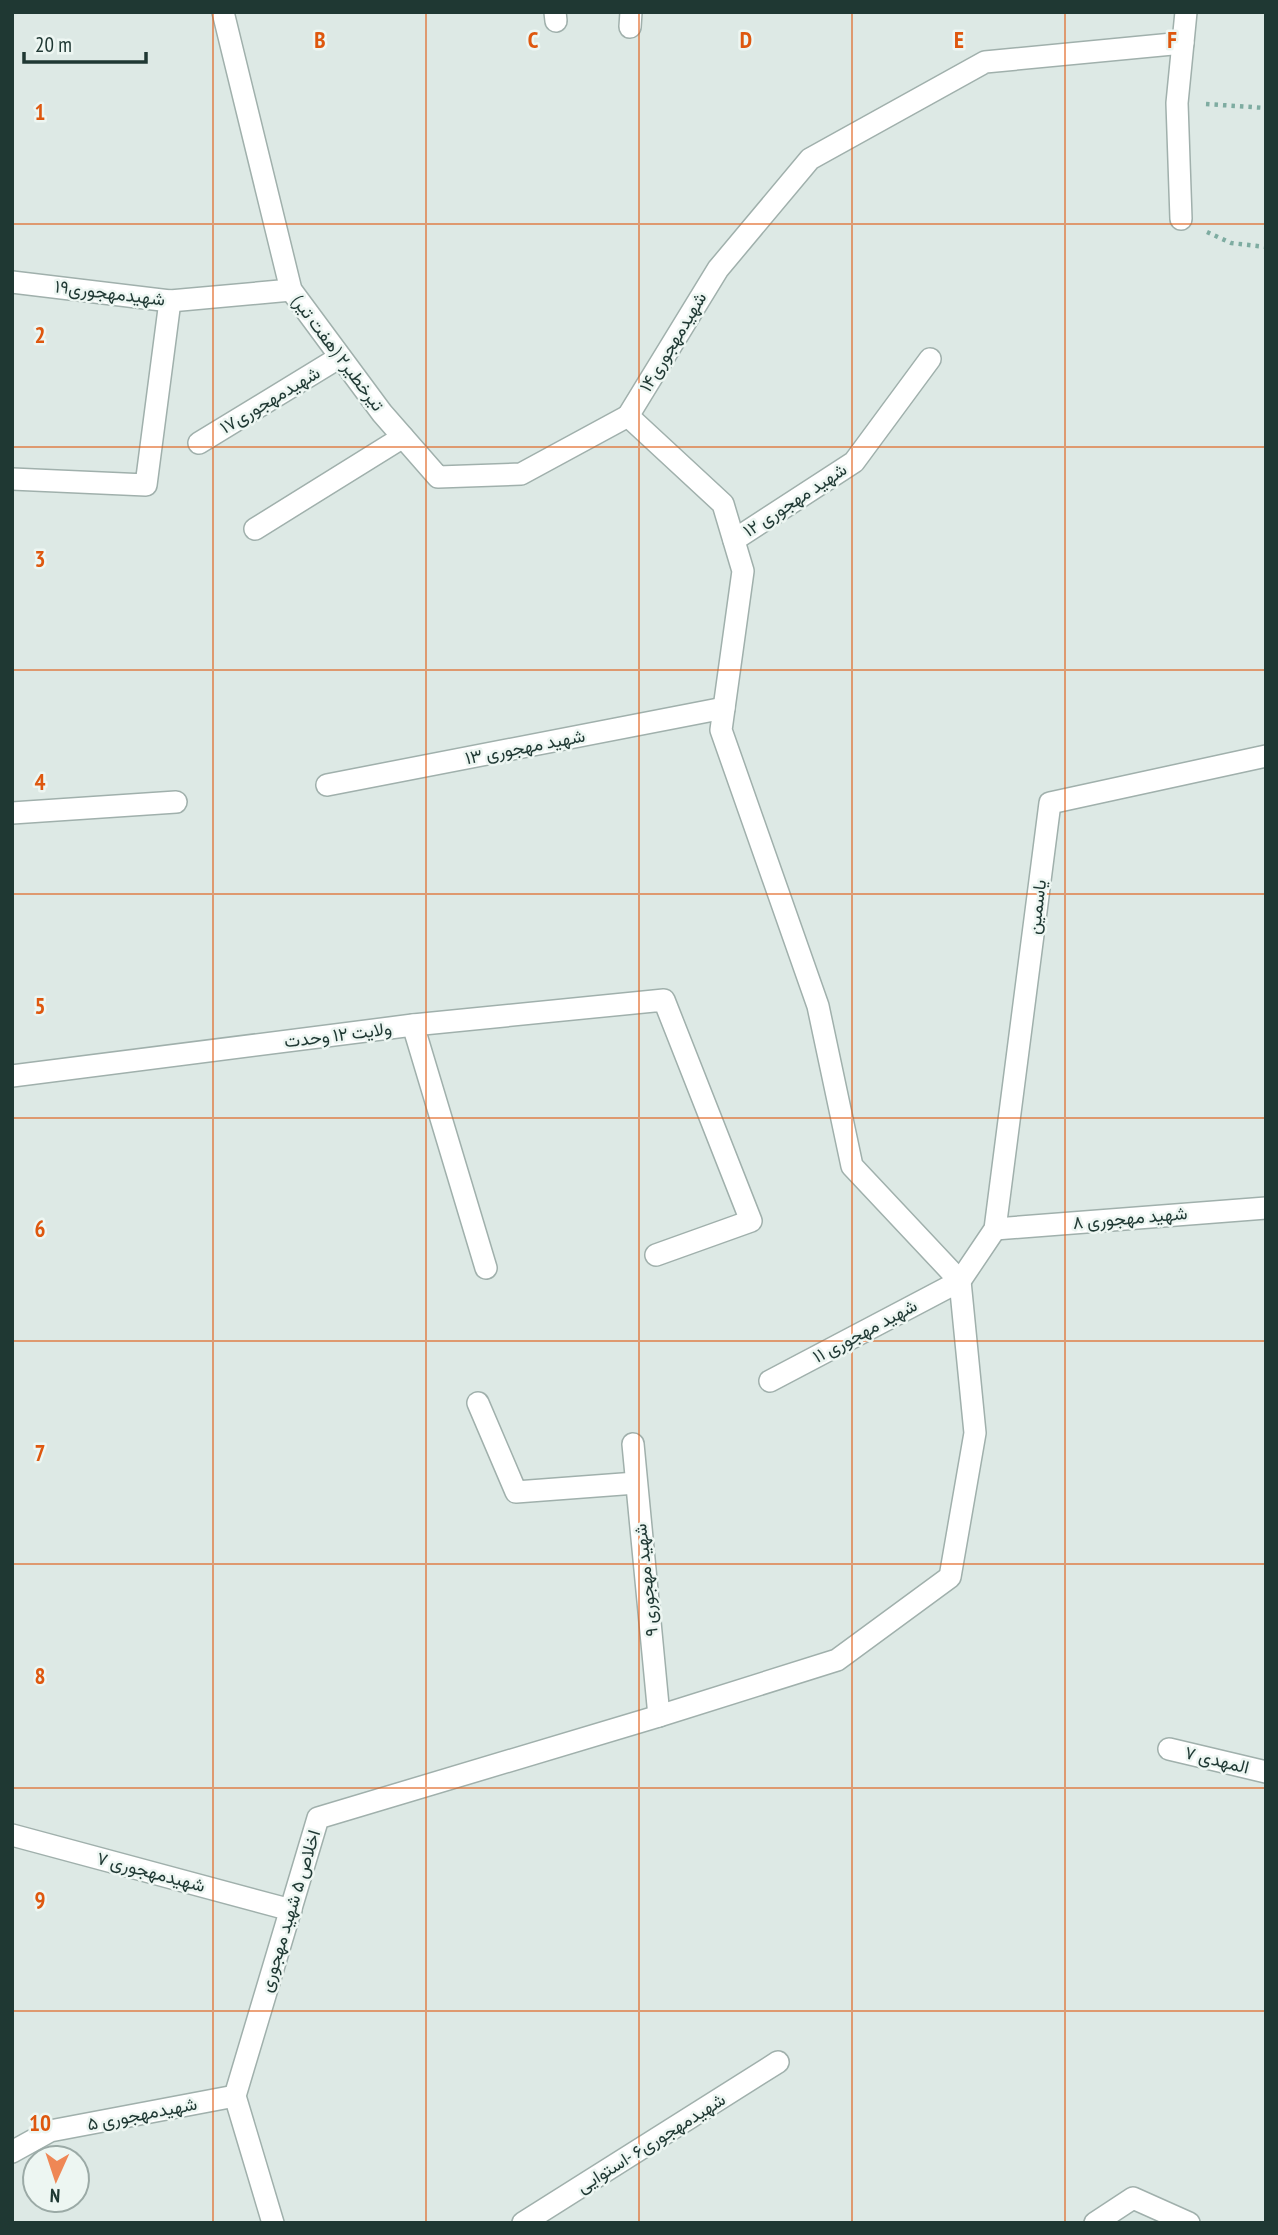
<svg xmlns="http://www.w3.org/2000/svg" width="1278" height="2235" viewBox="0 0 1278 2235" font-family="'PT Sans Narrow',Vazirmatn,sans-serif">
<rect width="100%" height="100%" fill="#dde9e5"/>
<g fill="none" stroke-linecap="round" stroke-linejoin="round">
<g stroke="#a0b0ac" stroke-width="24">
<g id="street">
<path d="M223,12L291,290L382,413L438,477L521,474L628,416"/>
<path d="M555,12L556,21"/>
<path d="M630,27L631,12"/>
<path d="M1181,219L1177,103L1186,12"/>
<path d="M12,282L170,301L291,290"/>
<path d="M628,416L718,269L810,159L985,62L1183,43"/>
<path d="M199,443L340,357"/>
<path d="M12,479L146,485L170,301"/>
<path d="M255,529L403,437"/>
<path d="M734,540L854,462L930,359"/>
<path d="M327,785L724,708"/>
<path d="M12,813L176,802"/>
<path d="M413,1025L486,1268"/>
<path d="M12,1076L413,1025L664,1000L751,1221L656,1255"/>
<path d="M995,1229L1266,1208"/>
<path d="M770,1381L960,1281L995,1229L1050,803L1266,756"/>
<path d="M478,1403L516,1492L636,1483"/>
<path d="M633,1444L659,1716"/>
<path d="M1169,1749L1266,1772"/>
<path d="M12,1835L291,1910"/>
<path d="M12,2152L50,2131L235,2096"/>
<path d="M273,2223L235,2096L318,1818L659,1716L837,1660L950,1577L975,1433L960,1281L852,1166L818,1006L721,730L743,571L723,504L628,416"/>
<path d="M523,2223L778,2062"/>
<path d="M1095,2223L1133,2198L1189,2223"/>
</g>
</g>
<g stroke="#7eaca1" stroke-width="4.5" stroke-dasharray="3.5 5" stroke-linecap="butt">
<path d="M1206,104L1266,108"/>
<path d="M1207,232L1231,243L1266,247"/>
</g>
<use href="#street" stroke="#fff" stroke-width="21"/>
</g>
<path fill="none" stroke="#de570e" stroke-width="2" stroke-opacity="0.55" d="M213,12V2223M426,12V2223M639,12V2223M852,12V2223M1065,12V2223M12,224H1266M12,447H1266M12,670H1266M12,894H1266M12,1118H1266M12,1341H1266M12,1564H1266M12,1788H1266M12,2011H1266"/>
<g text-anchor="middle" stroke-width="5" stroke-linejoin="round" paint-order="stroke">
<g font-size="18" fill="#1f3833" stroke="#edf6f2">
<text transform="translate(110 293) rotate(7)" y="6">شهیدمهجوری۱۹</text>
<text transform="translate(673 342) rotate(-59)" y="6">شهیدمهجوری۱۴</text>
<text transform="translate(338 353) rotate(53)" y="6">تیرخطیر۲ (هفت تیر)</text>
<text transform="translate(270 400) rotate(-31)" y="6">شهیدمهجوری۱۷</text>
<text transform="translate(795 500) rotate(-33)" y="6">شهید مهجوری ۱۲</text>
<text transform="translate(525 747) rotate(-11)" y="6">شهید مهجوری ۱۳</text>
<text transform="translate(1037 907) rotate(-83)" y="6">یاسمین</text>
<text transform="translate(338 1035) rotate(-7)" y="6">ولایت ۱۲ وحدت</text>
<text transform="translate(1130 1218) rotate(-5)" y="6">شهید مهجوری ۸</text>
<text transform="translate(865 1331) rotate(-28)" y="6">شهید مهجوری ۱۱</text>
<text transform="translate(646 1580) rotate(-96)" y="6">شهید مهجوری ۹</text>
<text transform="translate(1217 1760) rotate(14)" y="6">المهدی ۷</text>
<text transform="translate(151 1872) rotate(15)" y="6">شهیدمهجوری ۷</text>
<text transform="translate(290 1911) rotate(-73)" y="6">اخلاص ۵ شهید مهجوری</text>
<text transform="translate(142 2114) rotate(-11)" y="6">شهیدمهجوری ۵</text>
<text transform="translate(651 2143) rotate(-32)" y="6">شهیدمهجوری۶ -استوایی</text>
</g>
</g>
<g font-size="23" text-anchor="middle" font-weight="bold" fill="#de570e" stroke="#edf6f2" stroke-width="5" stroke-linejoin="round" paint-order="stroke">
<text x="320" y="48">B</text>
<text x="533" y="48">C</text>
<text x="746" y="48">D</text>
<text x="959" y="48">E</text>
<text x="1172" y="48">F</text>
<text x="40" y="120">1</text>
<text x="40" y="343">2</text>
<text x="40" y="567">3</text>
<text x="40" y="790">4</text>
<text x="40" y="1014">5</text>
<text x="40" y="1237">6</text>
<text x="40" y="1461">7</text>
<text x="40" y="1684">8</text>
<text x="40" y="1908">9</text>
<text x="40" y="2131">10</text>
</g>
<rect width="1278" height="2235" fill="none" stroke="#1f3833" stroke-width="28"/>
<g transform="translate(56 2179) rotate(183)"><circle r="33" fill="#edf6f2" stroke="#9baaa6" stroke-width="2"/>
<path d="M0-5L12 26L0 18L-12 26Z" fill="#ef8755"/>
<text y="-10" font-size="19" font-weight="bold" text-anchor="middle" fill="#1f3833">N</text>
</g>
<path d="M24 52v10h122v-10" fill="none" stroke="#1f3833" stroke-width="3.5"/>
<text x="35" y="52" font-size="21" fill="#1f3833" stroke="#edf6f2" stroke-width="5" paint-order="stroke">20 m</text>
</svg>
